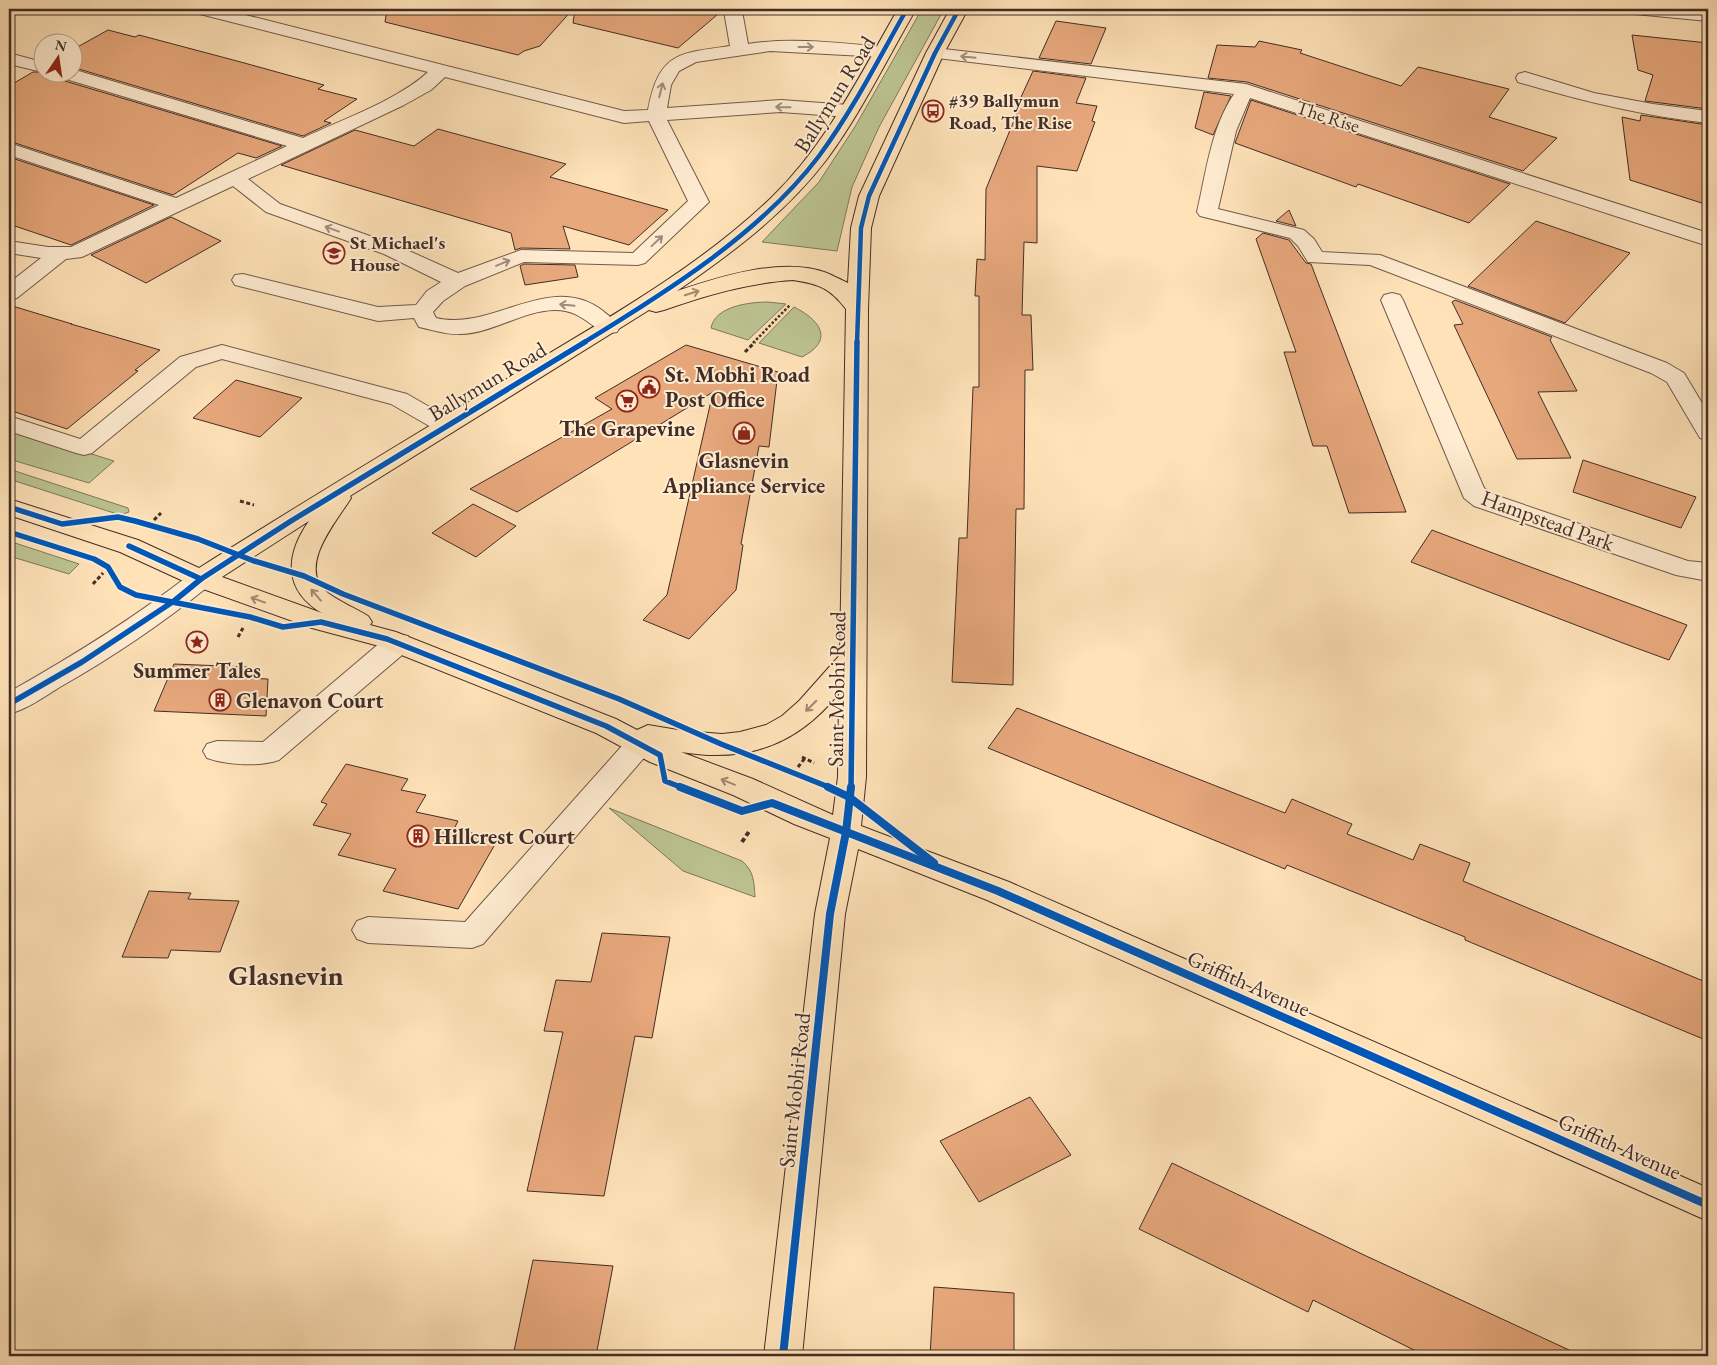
<svg xmlns="http://www.w3.org/2000/svg" width="1717" height="1365" viewBox="0 0 1717 1365" font-family="'EB Garamond',serif">
<rect width="100%" height="100%" fill="#ffe2b8"/>
<filter id="stains"><feTurbulence type="fractalNoise" baseFrequency=".004" numOctaves="4"/><feColorMatrix values="0 0 0 0 .2 0 0 0 0 .09 0 0 0 0 .02 0 0 0 .5 -.17"/></filter>
<radialGradient id="worn" r=".72"><stop offset=".6" stop-color="#630" stop-opacity="0"/><stop offset="1" stop-color="#630" stop-opacity=".3"/></radialGradient>
<g fill="#bcc492" stroke="#7f785c">
<path d="M922,9H944L879,127L852,187L837,251L762,242L819,182L856,125Z"/>
<path d="M768,302L786,304L748,340L711,328C715,306 750,302 768,302Z"/>
<path d="M794,307C820,320 835,340 802,357L759,343Z"/>
<path d="M9,428L114,461L89,483L9,459Z"/>
<path d="M9,469L128,508L129,512L120,515L9,479Z"/>
<path d="M9,541L79,564L69,574L9,556Z"/>
<path d="M609,808L742,861C754,871 754,882 755,897L683,871Z"/>
</g>
<g fill="#e7a87c" stroke="#422d26">
<path d="M387,9H573L540,46L524,51L518,55L385,22Z"/>
<path d="M575,9H724L678,48L573,23Z"/>
<path d="M1056,21L1106,28L1091,64L1039,58Z"/>
<path d="M108,30L135,37L139,35L237,61L324,85L318,89L357,99L324,121L331,123L303,136L72,67V50Z"/>
<path d="M1632,35L1708,43V109L1645,101L1653,75L1638,70Z"/>
<path d="M1259,41L1302,50L1300,53L1401,86L1418,67L1509,89L1489,117L1557,138L1523,171L1247,82L1208,78L1217,45L1255,47Z"/>
<path d="M1033,71L1086,78L1076,103L1097,106L1092,121L1095,122L1077,171L1037,166V243L1024,242L1022,315H1031L1033,370H1025L1024,509H1016L1013,685L952,682L959,538H967L973,387H979V296H975L977,259L985,260L986,189L1019,108H1016Z"/>
<path d="M33,72H51L55,78L282,146L256,158L238,153L173,195L9,141V86Z"/>
<path d="M1204,92L1231,96L1213,135L1195,128Z"/>
<path d="M1251,100L1510,184L1469,223L1358,184L1356,187L1235,143Z"/>
<path d="M1641,115L1708,125V205L1630,180L1622,117L1640,121Z"/>
<path d="M438,129L566,164L550,177L668,210L629,245L563,226L570,249L521,248L515,250L511,233L281,165L355,130L414,146Z"/>
<path d="M9,157L154,205L71,245L9,224Z"/>
<path d="M1289,210L1296,226L1276,221Z"/>
<path d="M171,217L221,241L146,283L91,255Z"/>
<path d="M1536,221L1630,253L1565,323L1468,286Z"/>
<path d="M1263,233L1289,240L1306,263L1311,264L1406,512L1349,513L1327,446H1313L1284,352H1296L1256,239Z"/>
<path d="M524,264L575,265L578,277L525,285L520,266Z"/>
<path d="M1455,300L1552,337L1550,340L1577,391L1538,392L1571,458L1517,459L1454,325L1463,324L1452,302Z"/>
<path d="M9,305L72,324H71L160,350L135,370L138,371L67,429L9,410Z"/>
<path d="M686,345L778,372L769,447L759,446L741,544L743,545L736,590L689,639L643,620L667,595L713,392L517,512L470,489L612,409L595,398Z"/>
<path d="M236,380L302,398L260,437L193,418Z"/>
<path d="M1583,460L1696,497L1681,528L1573,492Z"/>
<path d="M473,504L516,526L476,557L432,533Z"/>
<path d="M1432,530L1474,546L1687,625L1669,660L1628,645L1411,562Z"/>
<path d="M174,664L248,667L246,678L268,679L266,716L154,711Z"/>
<path d="M1017,708L1285,813L1292,799L1352,824L1347,834L1413,860L1420,844L1470,863L1463,881L1708,983V1041L1465,940V937L1287,865L1285,869L988,748Z"/>
<path d="M346,764L408,779L401,790L426,795L416,812L458,821L454,829L498,839L458,909L383,891L396,869L338,855L351,834L313,825L327,804L321,802Z"/>
<path d="M149,891L191,893L188,899L239,901L220,952L171,950L168,958L122,957Z"/>
<path d="M602,933L670,937L652,1038L635,1036L604,1196L527,1191L563,1032L544,1031L556,980L591,982Z"/>
<path d="M1030,1097L1071,1155L979,1202L940,1141Z"/>
<path d="M1172,1163L1364,1255L1582,1356H1426L1313,1300L1308,1312L1139,1229Z"/>
<path d="M533,1260L613,1266L596,1356H513Z"/>
<path d="M934,1287L1014,1293V1356H930Z"/>
</g>
<g fill="none" stroke-linecap="round" stroke-linejoin="round">
<g stroke="#715a4a" stroke-width="2">
<g id="minor">
<path d="M193,9H222L624,111L648,110C659,53 678,53 730,46L724,11L726,9H740L742,11L748,44C793,37 838,43 883,47L889,48L892,52L889,56L883,57L770,51L696,62L679,71L671,85L667,108L781,100L849,105L856,107L858,111L856,115L849,117L781,112L667,120L709,202L645,263L638,265L524,262L465,286L443,301L433,312L436,318C492,332 550,270 603,311C609,316 616,321 620,327L617,332C594,337 586,309 554,310C522,311 493,333 461,334C447,335 433,330 419,327L414,318L378,321L235,285L232,280L235,275L243,274L378,307L416,305L427,291L441,282L384,254L266,212L233,186L82,257L66,259L17,298L9,299V283L41,258L9,253V241L48,247H71L159,205L9,155V143L176,198L287,146L56,76L53,72H72V69L303,138C341,120 398,100 428,72L196,13ZM445,77L624,123L649,121L688,201L633,253L521,250L458,273L398,246L280,204L248,179L404,105L431,90Z"/>
<path d="M1626,9L1708,11V21L1635,14L1629,13Z"/>
<path d="M935,48L1246,84L1708,233V246L1250,98L1236,131L1218,209L1304,230L1314,239L1322,252L1380,255L1667,363L1684,373L1708,413V440L1700,438L1667,382L1651,373L1370,265L1308,262L1298,246L1290,238L1200,216L1197,212C1206,173 1211,128 1234,94L929,57L926,53L929,49Z"/>
<path d="M9,53L42,62V72L9,64Z"/>
<path d="M1525,72L1594,93L1653,104L1708,111V123C1643,116 1581,101 1518,82L1516,78L1518,74Z"/>
<path d="M1392,293L1400,295L1403,300L1484,488L1492,494L1688,561L1708,563V581L1676,575L1474,506L1464,498L1381,300L1384,295Z"/>
<path d="M222,345L407,394L454,421L458,426L454,431L446,433L438,431L391,404L222,359L196,367L92,453L84,455L76,453L9,431V416L80,439L180,357Z"/>
<path d="M201,570L210,573L214,579L210,585C163,623 113,657 60,687C44,697 27,709 9,714V692C73,656 134,618 192,573Z"/>
<path d="M398,634L408,636L411,643L408,650L279,760C259,767 227,765 207,758L203,751L207,744L217,741L263,742L388,636Z"/>
<path d="M639,735L649,738L653,745L649,752L483,944L472,948L368,943L357,939L352,930L357,921L368,917L465,922L629,738Z"/>
</g>
</g>
<g stroke="#422d26" stroke-width="2">
<path id="major" d="M898,9H916C887,59 861,113 827,159C786,213 732,253 677,291C719,277 783,256 827,273C834,276 841,280 848,283L851,228L859,196L926,53L950,9H968L944,53L879,196L871,228L868,309L866,777L861,826L1009,882L1708,1188V1221L987,900L858,849L845,914L802,1356H764L815,914L830,838L794,824L733,795L650,762L596,733L379,646L312,628L192,585L120,552L9,515V499L138,540L199,568C306,500 415,435 523,369C608,318 699,267 771,198C826,145 860,75 898,9ZM793,280C819,284 830,288 846,309L840,655L799,701L782,716L766,725L740,732L722,734L684,731L648,725L637,730L616,719L396,632L370,625L372,622L368,616C355,608 340,602 328,593C295,568 337,521 351,498L350,496L649,310L656,312L664,310C707,295 747,283 793,280ZM309,521C285,555 283,590 322,613L222,577ZM839,693L838,777L833,815L753,779L681,752C747,763 797,745 839,693Z"/>
</g>
<path stroke="#422d26" stroke-width="2.5" stroke-dasharray="2.5 2" stroke-linecap="butt" d="M753,343L790,305"/>
<g stroke="#422d26" stroke-width="3" stroke-dasharray="4 2.5" stroke-linecap="butt">
<path d="M745,352L755,342"/>
<path d="M240,501L254,505"/>
<path d="M154,520L161,513"/>
<path d="M93,584L103,573"/>
<path d="M238,637L243,628"/>
<path d="M802,757L814,763"/>
<path d="M798,767L805,758"/>
</g>
<path stroke="#422d26" stroke-width="4" stroke-dasharray="4.5 3" stroke-linecap="butt" d="M742,842L750,830"/>
<use href="#minor" fill="#ffecd1" fill-rule="evenodd"/>
<use href="#major" fill="#ffe2b8" fill-rule="evenodd"/>
<g stroke="#ffecd1" stroke-width="7">
<g id="cycleway-far2">
<path d="M583,343C665,293 761,233 819,156C853,110 879,58 907,9"/>
<path d="M857,343L861,228L869,196L935,53L959,9"/>
</g>
</g>
<g stroke="#ffecd1" stroke-width="9">
<g id="cycleway-far1">
<path d="M9,507L62,524L118,517L135,521L198,539L254,561L304,576L343,594L619,699L721,744L831,788"/>
<path d="M9,532L94,559L108,567L120,587L136,595L250,617L283,627L321,622L387,639L606,726L660,755L665,781L683,788"/>
<path d="M129,546L201,579"/>
<path d="M9,704L82,662L174,601L201,579L291,521L585,342"/>
<path d="M851,788L857,342"/>
</g>
</g>
<g stroke="#ffecd1" stroke-width="11">
<g id="cycleway">
<path d="M680,787L742,811L772,803L998,891L1708,1205"/>
<path d="M828,787L849,797L934,863"/>
<path d="M783,1356L830,914L846,832L851,787"/>
</g>
</g>
<use href="#cycleway-far2" stroke="#0057b8" stroke-width="4.5"/>
<use href="#cycleway-far1" stroke="#0057b8" stroke-width="5.5"/>
<use href="#cycleway" stroke="#0057b8" stroke-width="8"/>
</g>
<defs><path id="oneway-shaft" d="M-6 0H5M1.5-3L5.5 0L1.5 3" fill="none" stroke-width="1.6" stroke-linecap="round" stroke-linejoin="round" transform="scale(1.25)"/></defs>
<g stroke="#a08c7c">
<use href="#oneway-shaft" transform="translate(806 47)"/>
<use href="#oneway-shaft" transform="translate(968 57) rotate(-174)"/>
<use href="#oneway-shaft" transform="translate(661 90) rotate(-76)"/>
<use href="#oneway-shaft" transform="translate(783 107) rotate(-179)"/>
<use href="#oneway-shaft" transform="translate(332 229) rotate(-160)"/>
<use href="#oneway-shaft" transform="translate(657 241) rotate(-43)"/>
<use href="#oneway-shaft" transform="translate(503 263) rotate(-22)"/>
<use href="#oneway-shaft" transform="translate(567 305) rotate(-174)"/>
</g>
<g stroke="#a0886f">
<use href="#oneway-shaft" transform="translate(692 293) rotate(-18)"/>
<use href="#oneway-shaft" transform="translate(316 595) rotate(-131)"/>
<use href="#oneway-shaft" transform="translate(258 600) rotate(-160)"/>
<use href="#oneway-shaft" transform="translate(811 706) rotate(135)"/>
<use href="#oneway-shaft" transform="translate(728 782) rotate(-158)"/>
</g>
<defs>
<g id="bus-ring" transform="scale(1.125)"><circle r="9.5" fill="#ffecd1" stroke="#8f2418" stroke-width="1.5"/><path d="M-5-6H5V4H4V6H2V4H-2V6H-4V4H-5ZM-3.5-4V0h7V-4ZM-3.5 1.2v1.5H-2V1.2ZM2 1.2v1.5H3.5V1.2Z" fill="#8f2418"/></g>
<g id="school-ring" transform="scale(1.125)"><circle r="9.5" fill="#ffecd1" stroke="#8f2418" stroke-width="1.5"/><path d="M0-5L7-2L0 1L-7-2ZM-4 1L0 2.5L4 1V4Q0 6-4 4Z" fill="#8f2418"/></g>
<g id="civic-ring" transform="scale(1.125)"><circle r="9.5" fill="#ffecd1" stroke="#8f2418" stroke-width="1.5"/><path d="M-.6-6.5H3V-4.5H.6V-3L4-1V1h2V6H-6V1h2V-1L-.6-3ZM-1.2 2.5V6h2.4V2.5Z" fill="#8f2418"/></g>
<g id="supermarket-ring" transform="scale(1.125)"><circle r="9.5" fill="#ffecd1" stroke="#8f2418" stroke-width="1.5"/><path d="M-6-5.5h2.5l.6 2H6L4.5 2H-2.5L-4.4-4H-6ZM-1.5 3.2a1.3 1.3 0 1 0 .1 0ZM3 3.2a1.3 1.3 0 1 0 .1 0Z" fill="#8f2418"/></g>
<g id="shop-ring" transform="scale(1.125)"><circle r="9.5" fill="#ffecd1" stroke="#8f2418" stroke-width="1.5"/><path d="M-5-2.5h2.3a2.7 3.5 0 0 1 5.4 0H5L5.5 6h-11ZM-1.5-2.5h3a1.5 2.3 0 0 0-3 0Z" fill="#8f2418"/></g>
<g id="sight-ring" transform="scale(1.125)"><circle r="9.5" fill="#ffecd1" stroke="#8f2418" stroke-width="1.5"/><path d="M0-6L1.8-2.2L6-1.7L2.9 1.2L3.7 5.4L0 3.3L-3.7 5.4L-2.9 1.2L-6-1.7L-1.8-2.2Z" fill="#8f2418"/></g>
<g id="building-ring" transform="scale(1.125)"><circle r="9.5" fill="#ffecd1" stroke="#8f2418" stroke-width="1.5"/><path d="M-4-6H4V6H1V3H-1V6H-4ZM-2.5-4.3h1.7v1.8h-1.7ZM.8-4.3h1.7v1.8H.8ZM-2.5-1h1.7V.8h-1.7ZM.8-1h1.7V.8H.8Z" fill="#8f2418"/></g>
</defs>
<g fill-rule="evenodd">
<use href="#bus-ring" x="933" y="111"/>
<use href="#school-ring" x="334" y="253"/>
<use href="#civic-ring" x="649" y="387"/>
<use href="#supermarket-ring" x="627" y="401"/>
<use href="#shop-ring" x="744" y="433"/>
<use href="#sight-ring" x="197" y="642"/>
<use href="#building-ring" x="220" y="700"/>
<use href="#building-ring" x="418" y="836"/>
</g>
<g text-anchor="middle" stroke-width="4" stroke-linejoin="round" paint-order="stroke">
<g font-size="19" font-weight="bold" fill="#422d26" stroke="#ffecd1" text-anchor="start">
<text x="949" y="107">#39 Ballymun<tspan x="949" dy="22">Road, The Rise</tspan></text>
<text x="350" y="249">St Michael's<tspan x="350" dy="22">House</tspan></text>
</g>
<g font-size="19" fill="#422d26" stroke="#ffecd1">
<text transform="translate(1328 116) rotate(18)" y="7">The Rise</text>
</g>
<g font-size="22" fill="#422d26" stroke="#ffecd1">
<text transform="translate(834 94) rotate(-58)" y="8">Ballymun Road</text>
<text transform="translate(487 381) rotate(-31)" y="8">Ballymun Road</text>
<text transform="translate(1548 520) rotate(20)" y="8">Hampstead Park</text>
<text transform="translate(836 689) rotate(-89)" y="8">Saint Mobhi Road</text>
<text transform="translate(1249 983) rotate(24)" y="8">Griffith Avenue</text>
<text transform="translate(794 1090) rotate(-84)" y="8">Saint Mobhi Road</text>
<text transform="translate(1620 1146) rotate(24)" y="8">Griffith Avenue</text>
</g>
<g font-size="22" font-weight="bold" fill="#422d26" stroke="#ffecd1" text-anchor="start">
<text x="665" y="382">St. Mobhi Road<tspan x="665" dy="25">Post Office</tspan></text>
<text x="627" y="436" text-anchor="middle">The Grapevine</text>
<text x="744" y="468" text-anchor="middle">Glasnevin<tspan x="744" dy="25">Appliance Service</tspan></text>
<text x="197" y="678" text-anchor="middle">Summer Tales</text>
<text x="236" y="708">Glenavon Court</text>
<text x="434" y="844">Hillcrest Court</text>
</g>
<g font-size="28" font-weight="bold" fill="#422d26" stroke="#ffecd1">
<text x="286" y="985">Glasnevin</text>
</g>
</g>
<rect width="1717" height="1365" fill="none" stroke="#ffe2b8" stroke-width="30"/>
<rect x="10" y="10" width="1697" height="1345" fill="none" stroke="#422d26" stroke-width="2.5"/>
<rect x="15" y="15" width="1687" height="1335" fill="none" stroke="#422d26"/>
<g transform="translate(58 58) rotate(13)"><circle r="24" fill="#ffecd1" stroke="#b3a08d"/>
<path d="M0-4L9 19L0 12L-9 19Z" fill="#8f2418"/>
<text y="-8" font-size="14" font-weight="bold" text-anchor="middle" fill="#422d26">N</text>
</g>
<rect width="100%" height="100%" filter="url(#stains)"/>
<rect width="100%" height="100%" fill="url(#worn)"/>
</svg>
